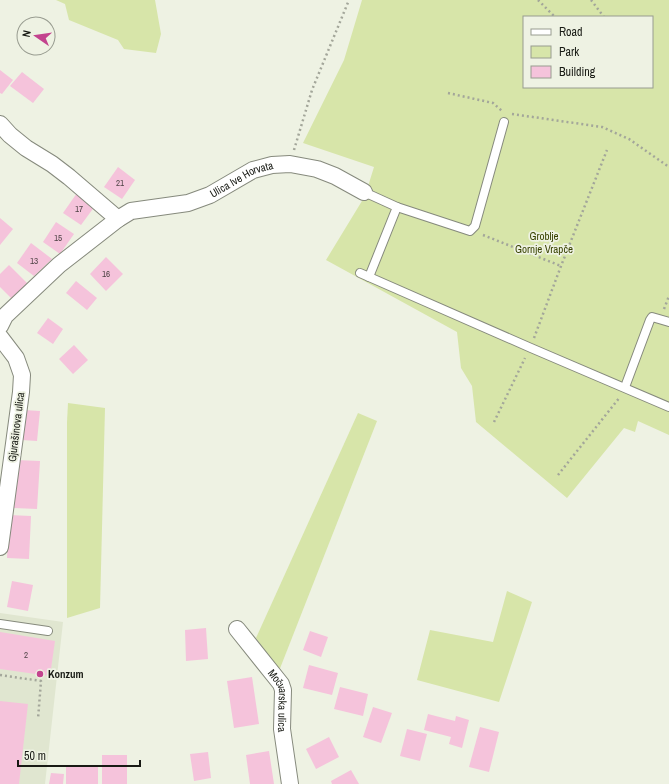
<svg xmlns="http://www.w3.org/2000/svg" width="669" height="784" viewBox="0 0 669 784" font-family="'Archivo Narrow',sans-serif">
<rect width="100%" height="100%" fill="#eef2e3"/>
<path fill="#e0e6d0" d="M0,613L63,622L45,784H0Z"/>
<g fill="#d7e5a9" fill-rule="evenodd">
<path d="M56,0H155L161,34L156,53L124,49L118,40L69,20L65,4Z"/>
<path d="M362,0H669V435L638,421L635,432L624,428L567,498L476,422L472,386L461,368L457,332L326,260L365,196L374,167L303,143L344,60ZM524,17H652V87H524Z"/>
<path d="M68,403L105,408L100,608L67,618V422Z"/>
<path d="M358,413L377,421L279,671L256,638Z"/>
<path d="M507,591L532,602L499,702L417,680L430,630L493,642Z"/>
</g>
<g fill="#f5c3db">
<path d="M0,70L13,80L2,94L0,93Z"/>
<path d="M22,72L44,89L33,103L10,86Z"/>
<path d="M118,167L135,180L122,199L104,187Z"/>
<path d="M77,193L95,206L81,225L63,213Z"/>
<path d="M0,218L13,229L0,245Z"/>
<path d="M56,222L74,234L60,254L43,242Z"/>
<path d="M31,243L52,259L34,276L17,263Z"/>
<path d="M106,257L123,274L106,291L90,274Z"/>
<path d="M9,265L31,287L15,302L0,287V274Z"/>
<path d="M76,281L97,298L87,310L66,293Z"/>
<path d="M48,318L63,329L53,344L37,333Z"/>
<path d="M74,345L88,360L73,374L59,359Z"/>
<path d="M24,410L40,411L37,441L22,440Z"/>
<path d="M16,460L40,461L37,509L14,508Z"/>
<path d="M9,515L31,516L29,559L7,558Z"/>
<path d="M12,581L33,585L28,611L7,607Z"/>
<path d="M206,628L208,659L186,661L185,630Z"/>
<path d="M310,631L328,637L321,657L303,650Z"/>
<path d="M0,632L55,641L50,676L0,669Z"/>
<path d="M309,665L338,673L332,695L303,688Z"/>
<path d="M252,677L259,724L234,728L227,681Z"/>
<path d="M340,687L368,694L363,716L334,709Z"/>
<path d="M0,701L28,704L19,784H0Z"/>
<path d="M373,707L392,713L381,743L363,737Z"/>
<path d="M428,714L455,721L456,716L469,720L462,748L449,744L451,737L424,730Z"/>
<path d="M480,727L499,732L489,772L469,767Z"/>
<path d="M407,729L427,734L420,761L400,756Z"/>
<path d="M329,737L339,757L316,769L306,749Z"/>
<path d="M269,751L274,784H250L246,755Z"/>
<path d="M208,752L211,778L194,781L190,754Z"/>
<rect x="102" y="755" width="25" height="29"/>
<rect x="66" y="766" width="32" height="18"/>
<path d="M351,770L359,784H332L331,781Z"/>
<path d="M51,773L64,774L63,784H49Z"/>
</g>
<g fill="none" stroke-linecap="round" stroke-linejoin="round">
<g stroke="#868a7d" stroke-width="10">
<g id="service">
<path d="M364,192L397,207L369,277"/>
<path d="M397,207L470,231L475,226L504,122"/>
<path d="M360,273L531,348L669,407"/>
<path d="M625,387L650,320L652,317L669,322"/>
<path d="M0,624L48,631"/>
</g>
</g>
<g stroke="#868a7d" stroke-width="18">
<g id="minor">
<path d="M0,124L10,135L26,148L52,164L69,177L118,219"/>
<path id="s1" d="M0,326L5,316L59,265L118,219L131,211L188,203L210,195L253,170L272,165L290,164L317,169L335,176L364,192"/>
<path d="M0,337L16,358L22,375L21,392L0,547"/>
<path id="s2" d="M237,629L281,684L283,690L282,729L290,784"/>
</g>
</g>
<g stroke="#a3a69a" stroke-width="2.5" stroke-dasharray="2 3" stroke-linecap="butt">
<path d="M538,0L555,17"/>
<path d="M591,0L604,17"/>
<path d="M448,93L493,103L502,111"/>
<path d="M512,114L602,127L629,139L669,167"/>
<path d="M294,150L312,90L349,0"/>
<path d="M483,235L561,266"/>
<path d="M664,309L669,296"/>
<path d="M534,338L561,266L607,150"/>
<path d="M494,422L525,358"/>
<path d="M558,475L620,397"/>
<path d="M0,675L41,681L38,719"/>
</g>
<use href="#service" stroke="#fff" stroke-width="8"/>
<use href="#minor" stroke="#fff" stroke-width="16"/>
</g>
<circle fill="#c3438e" stroke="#eef2e3" stroke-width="1.5" cx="40" cy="674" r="4"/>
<g text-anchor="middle" stroke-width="3.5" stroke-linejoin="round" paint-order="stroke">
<g font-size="9" fill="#4f4446">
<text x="120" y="186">21</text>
<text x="79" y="212">17</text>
<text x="58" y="241">15</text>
<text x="34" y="264">13</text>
<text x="106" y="277">16</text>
<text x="26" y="658">2</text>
</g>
<g font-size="11" fill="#181a14" stroke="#eef2e3">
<text dy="4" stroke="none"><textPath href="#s1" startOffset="292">Ulica Ive Horvata</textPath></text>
<text transform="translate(16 427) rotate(-83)" y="4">Gjurašinova ulica</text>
<text dy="4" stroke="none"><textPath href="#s2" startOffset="86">Močvarska ulica</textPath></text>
</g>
<g font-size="11" fill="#394302" stroke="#eef2e3">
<text x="544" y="240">Groblje<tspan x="544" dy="13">Gornje Vrapče</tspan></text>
</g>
<g font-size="11" font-weight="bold" fill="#181a14" stroke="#eef2e3" text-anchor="start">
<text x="48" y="678">Konzum</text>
</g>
</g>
<rect x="523" y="16" width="130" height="72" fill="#eef2e3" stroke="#989c90"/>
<rect x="531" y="29" width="20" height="6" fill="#ffffff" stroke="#989c90"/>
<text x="559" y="36" font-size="12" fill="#181a14">Road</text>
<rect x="531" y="46" width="20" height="12" fill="#d7e5a9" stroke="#989c90"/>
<text x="559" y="56" font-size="12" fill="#181a14">Park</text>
<rect x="531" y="66" width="20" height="12" fill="#f5c3db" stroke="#989c90"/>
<text x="559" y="76" font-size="12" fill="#181a14">Building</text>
<g transform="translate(36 36) rotate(283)"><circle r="19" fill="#eef2e3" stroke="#989c90"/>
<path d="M0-3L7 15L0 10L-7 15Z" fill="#c3438e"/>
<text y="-6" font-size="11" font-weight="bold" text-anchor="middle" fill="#181a14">N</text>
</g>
<path d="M18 760v6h122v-6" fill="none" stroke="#181a14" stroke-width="2"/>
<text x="24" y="760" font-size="12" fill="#181a14" stroke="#eef2e3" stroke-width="3" paint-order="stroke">50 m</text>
</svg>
